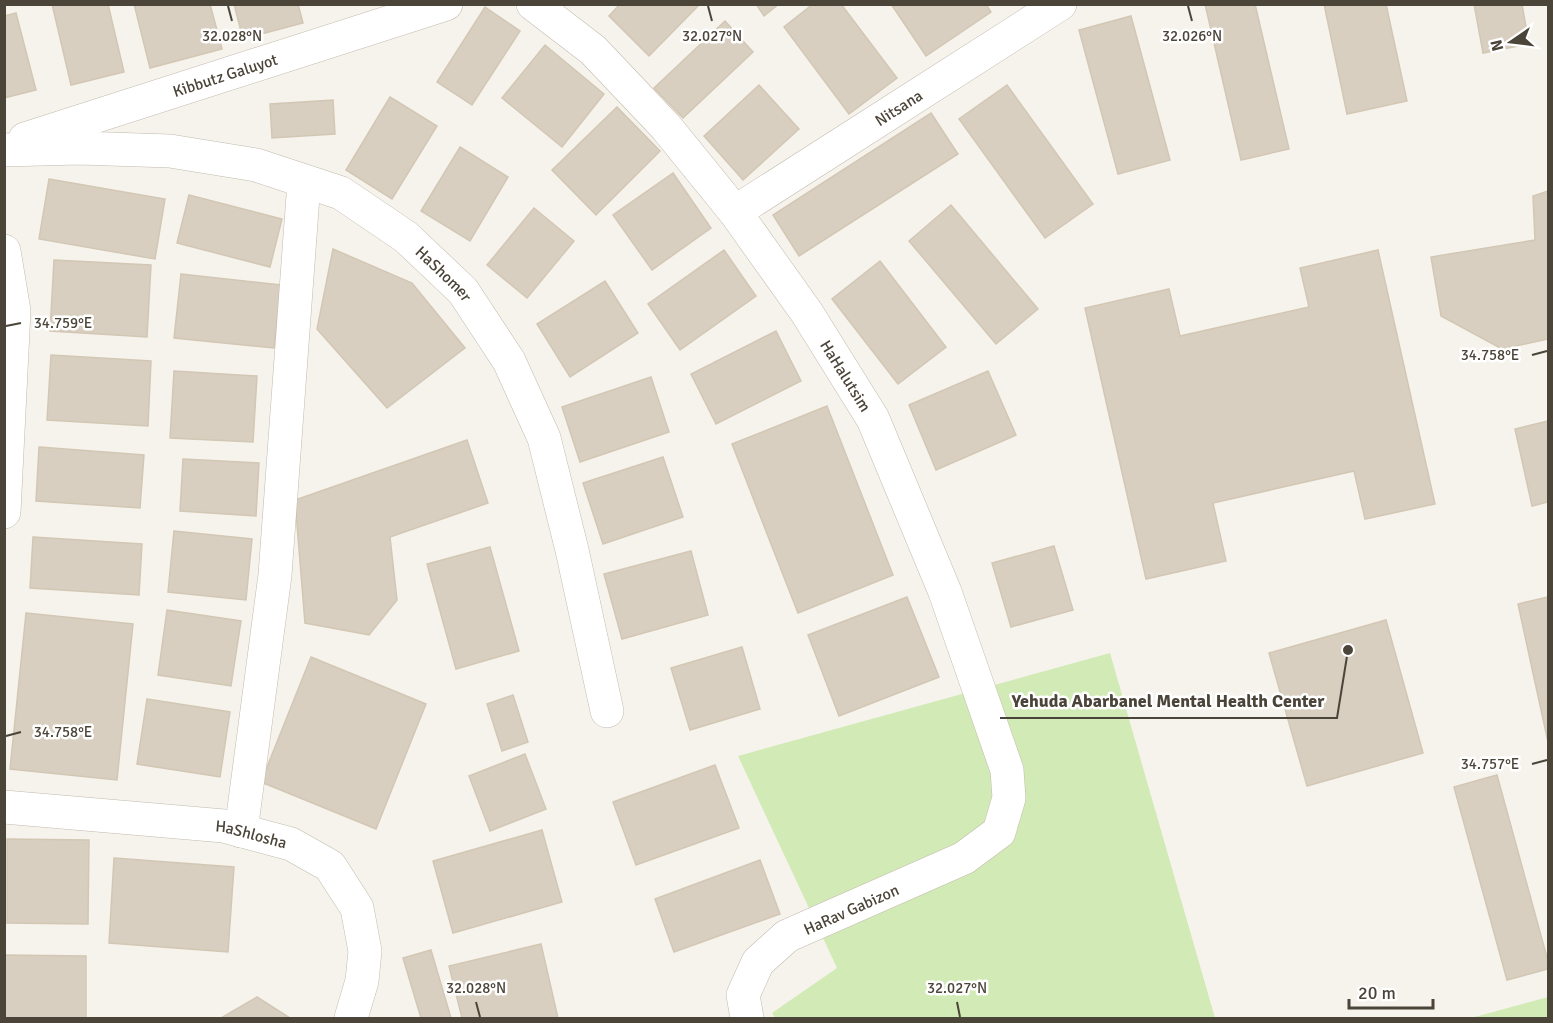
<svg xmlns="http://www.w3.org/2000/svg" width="1553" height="1023" viewBox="0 0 1553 1023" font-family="Signika,sans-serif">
<rect width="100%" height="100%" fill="#f6f3ec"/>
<g fill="#d2eab5">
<path d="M1110,653L1215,1018H775L772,1013L837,968L738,756Z"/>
<path d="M1548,997V1018H1471Z"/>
</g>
<g fill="#d8cfc1" stroke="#d3c7b4" stroke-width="1.5">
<path d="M52,4H108L124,72L71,85Z"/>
<path d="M134,4H210L222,49L150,68Z"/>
<path d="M234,4H298L303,23L243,39Z"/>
<path d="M620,4H696L698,6L649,56L609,16Z"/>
<path d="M756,4H779L764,16Z"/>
<path d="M813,4H841L897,78L849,114L784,27Z"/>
<path d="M891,4H986L991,12L926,56Z"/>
<path d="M1205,4H1255L1289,149L1241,160Z"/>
<path d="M1324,4H1386L1407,101L1347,114Z"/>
<path d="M1474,4H1522L1529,44L1483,53Z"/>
<path d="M485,7L520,31L472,105L437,82Z"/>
<path d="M16,13L36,90L4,98V16Z"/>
<path d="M1131,16L1170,160L1118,174L1079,30Z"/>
<path d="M725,21L753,52L683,118L654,88Z"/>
<path d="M545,45L604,94L562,147L502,98Z"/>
<path d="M759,85L799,129L743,180L704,136Z"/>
<path d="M1007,85L1093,204L1045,238L959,119Z"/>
<path d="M390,97L437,126L392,199L346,170Z"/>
<path d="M333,100L335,134L272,138L270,104Z"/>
<path d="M617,107L660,151L596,215L552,170Z"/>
<path d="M931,113L958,154L799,256L773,215Z"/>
<path d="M460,147L508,177L470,241L421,211Z"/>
<path d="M673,173L711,228L652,270L613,215Z"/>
<path d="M49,179L165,199L155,259L39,239Z"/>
<path d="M1548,191V339L1502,349L1441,316L1431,257L1535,240L1533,196Z"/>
<path d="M189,195L282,219L270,267L177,243Z"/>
<path d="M951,205L1038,309L996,344L909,241Z"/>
<path d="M534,208L574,241L527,298L487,265Z"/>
<path d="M333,249L412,283L465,348L387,408L317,329Z"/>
<path d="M724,250L756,296L680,350L648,304Z"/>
<path d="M1378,250L1435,504L1365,519L1354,471L1213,503L1226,561L1146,579L1085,308L1169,289L1180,336L1309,307L1300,268Z"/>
<path d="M54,260L151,265L147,337L50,331Z"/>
<path d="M880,261L946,347L898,384L832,299Z"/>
<path d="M181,274L281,285L274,348L174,338Z"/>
<path d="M605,281L638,333L570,377L537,324Z"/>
<path d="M776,331L801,381L716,424L691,374Z"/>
<path d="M51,355L151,361L148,426L47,420Z"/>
<path d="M174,371L257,376L253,442L170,438Z"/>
<path d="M988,371L1016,435L936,470L909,405Z"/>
<path d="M651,377L669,432L580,462L562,407Z"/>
<path d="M827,406L893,575L798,613L732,444Z"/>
<path d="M1548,421V502L1532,506L1515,429Z"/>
<path d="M467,440L488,503L390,537L397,600L369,635L305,623L295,500Z"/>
<path d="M39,447L144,455L140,508L36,501Z"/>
<path d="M663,457L683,517L603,544L583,483Z"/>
<path d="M183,459L259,463L256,516L180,511Z"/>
<path d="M174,531L252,539L246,600L168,592Z"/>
<path d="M33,537L142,544L139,595L30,588Z"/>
<path d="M1054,546L1073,610L1011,627L992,563Z"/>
<path d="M490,547L519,651L456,669L427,564Z"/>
<path d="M691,551L708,615L622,639L604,574Z"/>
<path d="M907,597L939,677L839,716L808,635Z"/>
<path d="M1548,597V742L1518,604Z"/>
<path d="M167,610L241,621L231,686L158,675Z"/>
<path d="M26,613L133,624L117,780L10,769Z"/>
<path d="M1386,620L1423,753L1307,786L1269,653Z"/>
<path d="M742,647L760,709L690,730L671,668Z"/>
<path d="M311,657L426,704L376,829L261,782Z"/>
<path d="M513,695L528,742L502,751L487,704Z"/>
<path d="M147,699L230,712L220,777L137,764Z"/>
<path d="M525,754L546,809L490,831L469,776Z"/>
<path d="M715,765L739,828L636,865L613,802Z"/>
<path d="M1497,775L1548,961V969L1507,980L1454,787Z"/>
<path d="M542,830L562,902L453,933L433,861Z"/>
<path d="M7,839L89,840L88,924L7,923Z"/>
<path d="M114,858L234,867L228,952L109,943Z"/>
<path d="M760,860L780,914L674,952L655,899Z"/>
<path d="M541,944L558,1018H462L449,966Z"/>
<path d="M431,950L451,1018H421L403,958Z"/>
<path d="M4,955L86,956V1018H4Z"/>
<path d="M257,997L290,1018H221Z"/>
</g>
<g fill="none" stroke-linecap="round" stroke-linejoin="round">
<g stroke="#c2bbae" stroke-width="34">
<g id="minor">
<path id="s1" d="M533,4L593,50L666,127L735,212L807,313L873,419L945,592L1007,770L1009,798L999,832L964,858L787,936L758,962L743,995L747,1018"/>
<path id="s2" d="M25,139L446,4"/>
<path id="s3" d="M4,150L79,148L170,151L256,165L341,193L406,237L463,291L509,361L544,438L572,550L607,711"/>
<path id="s4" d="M735,212L1060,4"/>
<path d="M4,251L14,311L4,512"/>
<path id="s5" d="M4,807L224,826L291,844L330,866L357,908L365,951L362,981L351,1018"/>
<path d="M241,831L275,575L304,182"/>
</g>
</g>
<use href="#minor" stroke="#fff" stroke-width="33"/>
</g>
<path fill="none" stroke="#4b4439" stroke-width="2" d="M228,6L232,21M708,6L712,21M1188,6L1192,21M6,326L21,323M1532,355L1547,351M6,736L21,732M1532,764L1547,760M476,1002L480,1017M957,1002L960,1017"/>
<g text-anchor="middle" stroke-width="5" stroke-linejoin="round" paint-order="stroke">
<g font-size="16" fill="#4b4439" stroke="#fff">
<text dy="6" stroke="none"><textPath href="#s2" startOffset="210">Kibbutz Galuyot</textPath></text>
<text dy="6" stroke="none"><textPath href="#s4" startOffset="194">Nitsana</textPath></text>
<text dy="6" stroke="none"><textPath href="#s3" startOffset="474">HaShomer</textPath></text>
<text dy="6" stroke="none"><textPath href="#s1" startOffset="489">HaHalutsim</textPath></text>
<text dy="6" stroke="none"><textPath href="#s5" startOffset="249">HaShlosha</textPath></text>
<text transform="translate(851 909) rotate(-24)" y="6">HaRav Gabizon</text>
</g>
</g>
<g font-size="15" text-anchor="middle" fill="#4b4439" stroke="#fff" stroke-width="5" stroke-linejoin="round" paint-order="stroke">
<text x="232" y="41">32.028°N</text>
<text x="712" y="41">32.027°N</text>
<text x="1192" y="41">32.026°N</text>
<text x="63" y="328">34.759°E</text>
<text x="1490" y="360">34.758°E</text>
<text x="63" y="737">34.758°E</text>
<text x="1490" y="769">34.757°E</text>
<text x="476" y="993">32.028°N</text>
<text x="957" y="993">32.027°N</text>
</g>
<path fill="none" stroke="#4b4439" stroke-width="2" d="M1348 650L1337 718H1000"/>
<circle fill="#4b4439" stroke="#fff" stroke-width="2" cx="1348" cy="650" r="6"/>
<g font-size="18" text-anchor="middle" font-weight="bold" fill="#4b4439" stroke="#fff" stroke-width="5" stroke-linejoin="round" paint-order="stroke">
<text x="1168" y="707">Yehuda Abarbanel Mental Health Center</text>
</g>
<rect width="1553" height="1023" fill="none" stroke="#4b4439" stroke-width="12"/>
<g transform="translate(1511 42) rotate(256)" stroke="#ffffff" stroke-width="4.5" paint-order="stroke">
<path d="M0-4.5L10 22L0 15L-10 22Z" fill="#4b4439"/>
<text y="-9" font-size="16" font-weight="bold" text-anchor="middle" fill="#4b4439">N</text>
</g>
<path d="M1349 999v9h84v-9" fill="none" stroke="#4b4439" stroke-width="3"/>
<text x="1358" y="999" font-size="18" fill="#4b4439" stroke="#ffffff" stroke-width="4.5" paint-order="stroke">20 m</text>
</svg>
